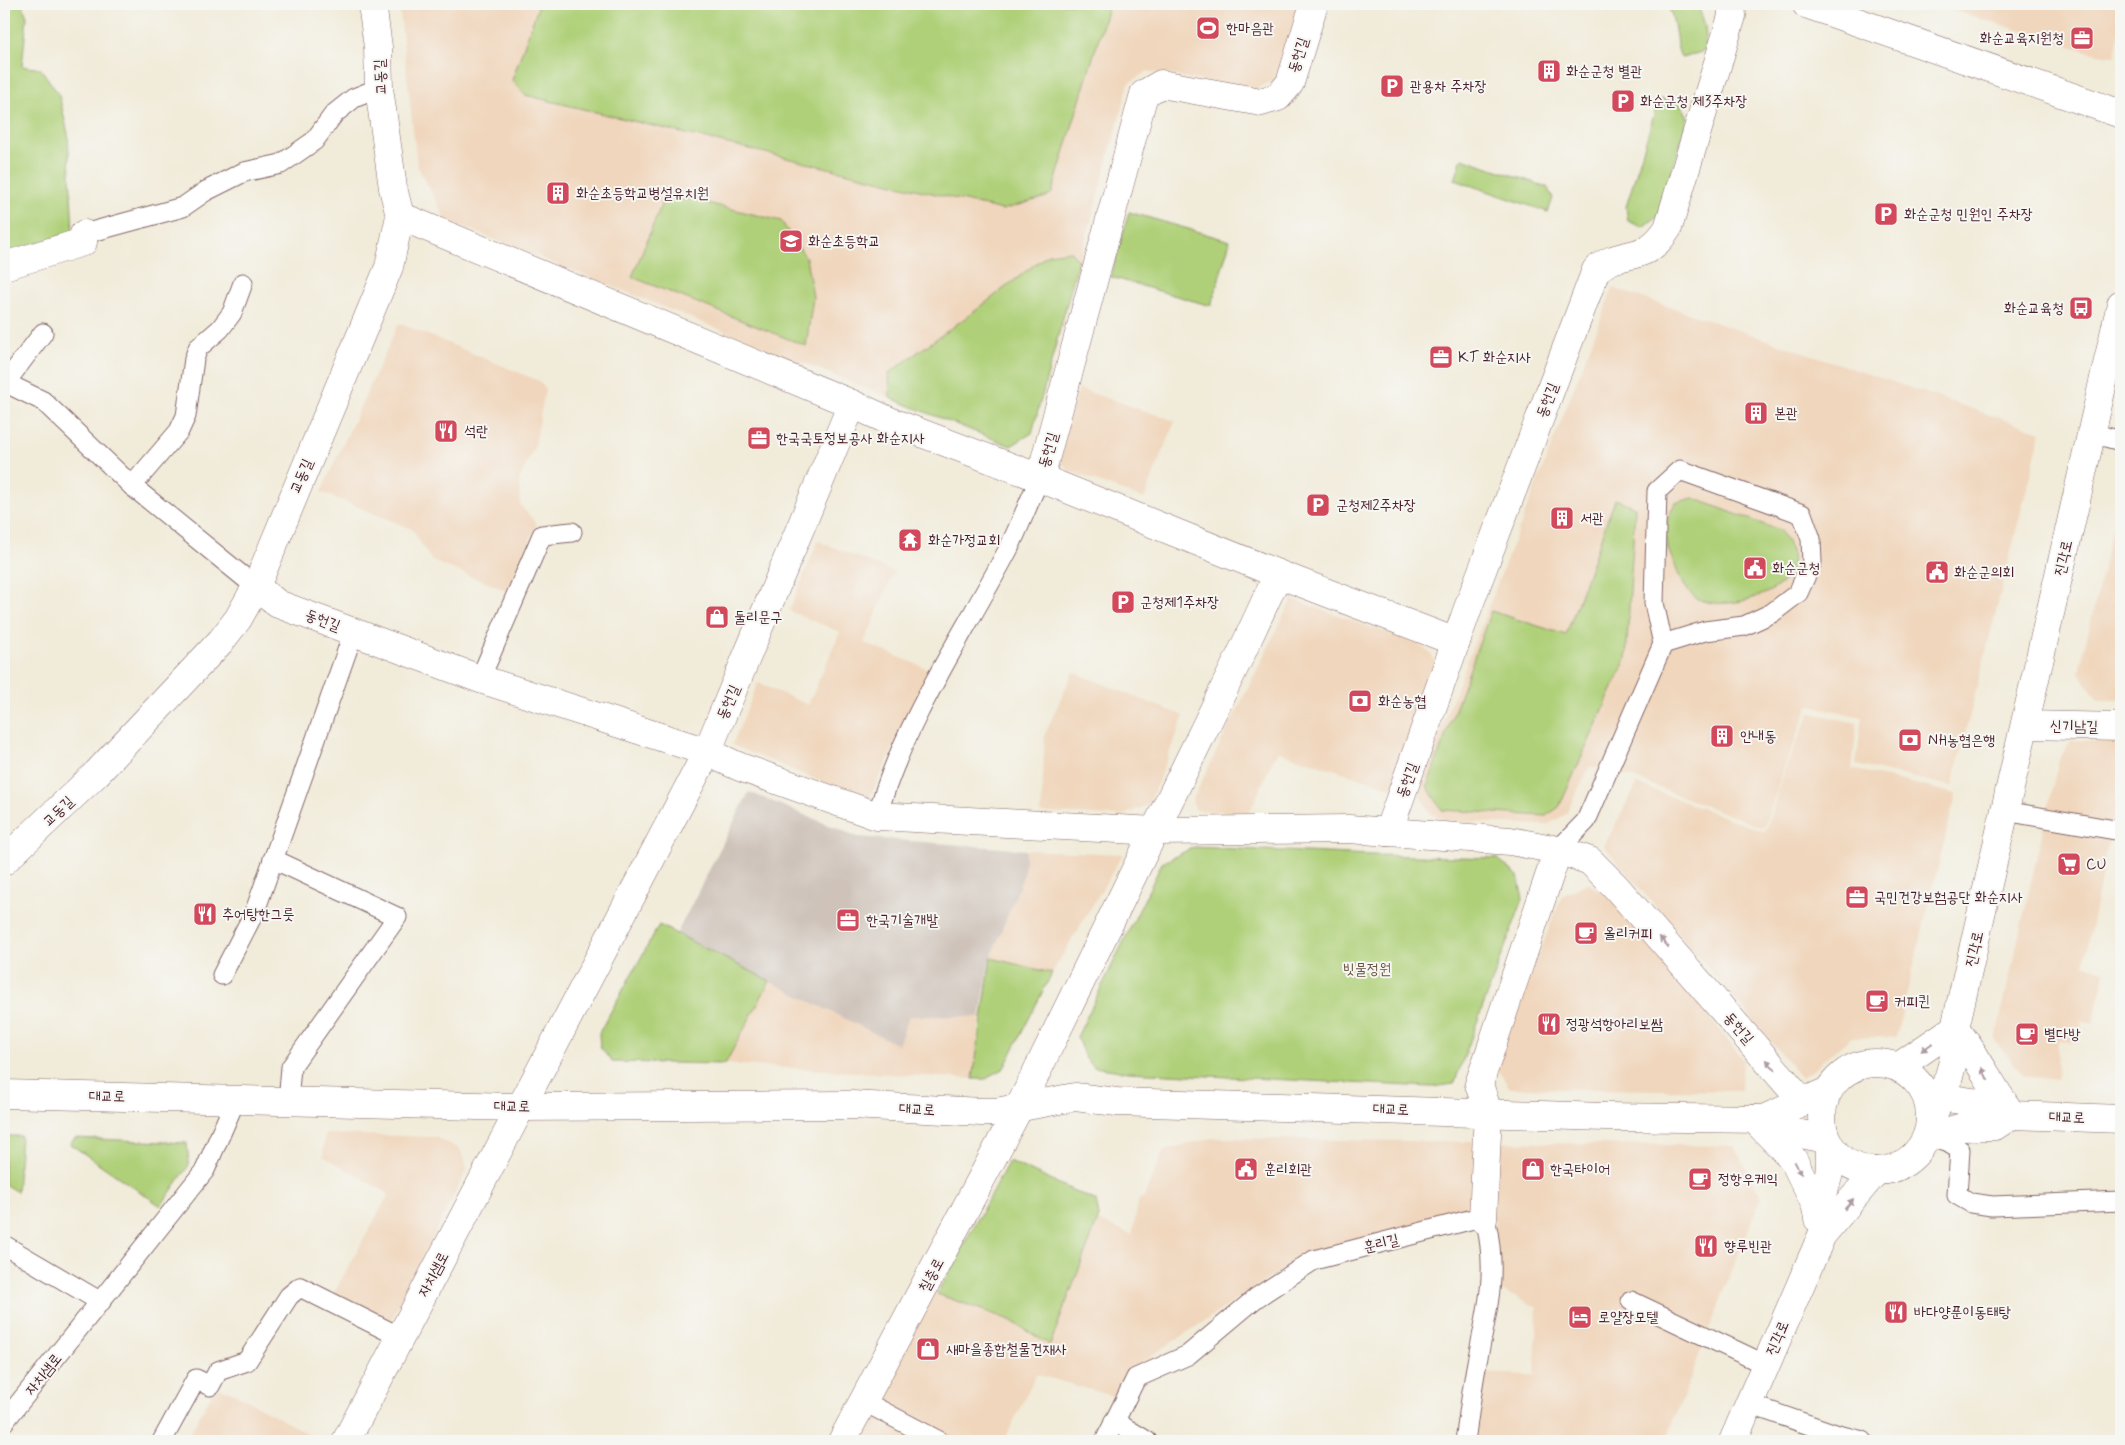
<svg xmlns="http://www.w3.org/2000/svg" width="2125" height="1445" viewBox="0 0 2125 1445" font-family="Mynerve,'Poor Story',sans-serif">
<rect width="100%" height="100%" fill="#f6f6f2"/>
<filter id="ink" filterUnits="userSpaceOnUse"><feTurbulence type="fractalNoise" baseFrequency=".02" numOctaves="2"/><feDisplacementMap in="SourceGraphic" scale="10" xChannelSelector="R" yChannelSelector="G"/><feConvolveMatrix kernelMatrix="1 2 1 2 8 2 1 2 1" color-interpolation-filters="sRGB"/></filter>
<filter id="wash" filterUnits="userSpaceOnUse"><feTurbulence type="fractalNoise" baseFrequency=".0096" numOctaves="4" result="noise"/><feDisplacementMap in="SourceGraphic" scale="20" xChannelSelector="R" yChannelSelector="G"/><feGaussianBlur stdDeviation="1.12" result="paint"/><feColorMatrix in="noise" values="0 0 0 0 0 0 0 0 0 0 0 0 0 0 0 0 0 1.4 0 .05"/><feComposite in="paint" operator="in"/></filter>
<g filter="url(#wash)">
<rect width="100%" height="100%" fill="#f1ebd9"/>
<g fill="#f0d6bc">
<path d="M399,4H1299L1274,80L1254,90L1147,71L1129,83L1032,433L1011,446L446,220L417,165Z"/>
<path d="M1933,4H2121V23L2115,56L2097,54Z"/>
<path d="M1613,288L2041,432L1952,786L1856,765L1862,717L1809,705L1785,766L1764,828L1631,777L1590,766L1566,814L1547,825L1448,821L1431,814L1420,796V782Z"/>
<path d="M399,323L539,381L545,389L535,445L519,480L520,505L537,524L508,591L432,561L412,529L321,492Z"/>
<path d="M1079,389L1175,421L1144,499L1069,471L1056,456Z"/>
<path d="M2121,492V700H2098L2079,672Z"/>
<path d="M818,541L894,572L864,643L931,670L868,801L732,745L758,683L808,705L840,632L789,611Z"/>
<path d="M1292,599L1416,643L1429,652L1439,666L1392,788L1277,751L1249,813L1196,810L1192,801Z"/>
<path d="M1073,672L1184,716L1149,804L1121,816L1041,813L1045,734Z"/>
<path d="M1810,713L1857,723L1852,769L1956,794L1896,1037L1850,1038L1802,1078L1604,846L1637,784L1765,832L1786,767Z"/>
<path d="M2072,740L2121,742V824L2112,823L2084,964L2105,972L2093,1023L2082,1020L2079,1039L2074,1042L2058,1041L2057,1080L2024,1076L1995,1041L2059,759Z"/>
<path d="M1026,850L1123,854L1052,973L991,958L1024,874Z"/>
<path d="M1588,883L1618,902L1743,1060L1741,1091L1510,1088L1495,1066L1562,896Z"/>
<path d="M770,981L898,1045L908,1016L980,1017L973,1079L725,1064Z"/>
<path d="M325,1134L435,1137L460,1149L467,1169L386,1330L329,1302L389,1194L323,1156Z"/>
<path d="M1211,1138L1734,1146L1761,1196L1666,1441H1459L1469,1373L1535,1375L1537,1307L1486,1284L1495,1220L1302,1257L1133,1368L1119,1398L1036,1374L1004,1441H851L930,1291L1010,1320L1050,1345L1098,1221L1132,1235L1139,1199L1144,1197L1163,1151Z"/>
<path d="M215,1388L230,1391L321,1441H186Z"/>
</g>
<path fill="#cec2b9" d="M749,792L858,837L1026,850L1024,874L989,963L980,1017L909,1016L898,1045L676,935Z"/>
<g fill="#afd078" stroke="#7c7852">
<path d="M4,4H22L27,17L22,66L41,69L59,95L68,134L73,232L4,253Z"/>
<path d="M539,4H1109L1052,193L1046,197L1002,210L525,95L512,80Z"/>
<path d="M1666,4H1696C1705,19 1708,33 1704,51L1682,58C1674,48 1678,20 1666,4Z"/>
<path d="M1661,99L1681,104L1688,117L1659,216L1642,227L1628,221L1626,207L1657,104Z"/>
<path d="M1462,158L1547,187L1553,198L1548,212L1455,180Z"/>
<path d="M666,193L781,221L806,258L813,297L806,346L632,277Z"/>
<path d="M1129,212L1230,241L1211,306L1111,277Z"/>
<path d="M1071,251L1078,262L1032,433L1011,446L890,398L889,373L979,308L1048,254Z"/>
<path d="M1693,498L1781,531C1788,544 1796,555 1791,570C1782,597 1719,612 1696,598C1684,589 1679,576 1674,563C1662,537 1662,528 1675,503Z"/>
<path d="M1615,499L1635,507L1626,659L1559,807L1546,816L1442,810L1427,786L1491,611L1566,635Z"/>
<path d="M1194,847L1371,855L1497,858L1518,876L1523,899L1454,1084L1432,1087L1128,1072L1094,1067L1085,1058L1077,1037L1162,863Z"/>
<path d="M659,925L770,981L725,1064L612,1062L600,1047L599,1033Z"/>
<path d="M991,958L1052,973L1004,1068L986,1079H973Z"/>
<path d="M4,1136H21L17,1192L4,1184Z"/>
<path d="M75,1138L187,1143L189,1165L161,1206L70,1144Z"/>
<path d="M1009,1161L1096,1201L1099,1217L1050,1345L1010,1320L937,1294Z"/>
</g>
</g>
<g filter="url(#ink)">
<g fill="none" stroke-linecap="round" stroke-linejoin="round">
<g stroke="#846668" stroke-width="21">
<g id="service">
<path d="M84,234L183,207L206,191L244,172L281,164L314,141L334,114L354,98L379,88"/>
<path d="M4,382L43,401L132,486L256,587"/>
<path d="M6,382L43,333"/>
<path d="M2091,433L2121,441"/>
<path d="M132,486L179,431L186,416L194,359L198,348L220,329L232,313L243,283"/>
<path d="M480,679L542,535L572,532"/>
<path d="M2005,811L2121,831"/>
<path d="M877,816C905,719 963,636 1009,548C1020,525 1029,501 1040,478"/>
<path d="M1558,850L1586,821L1663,644L1654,603L1657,491L1680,470L1802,514L1811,539L1812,562L1798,593L1772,613L1744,626L1705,631L1663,644"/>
<path d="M273,859L397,917L291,1067L288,1102"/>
<path d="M222,975L255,911L354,631"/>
<path d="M1928,1137L1947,1142L1960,1150L1957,1195L1971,1203L1992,1206L2121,1201"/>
<path d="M4,1245L101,1302"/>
<path d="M1631,1301L1766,1365"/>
<path d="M863,1401L939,1441"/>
<path d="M1749,1404L1838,1435L1863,1441"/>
<path d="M1114,1421L1147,1441"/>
<path d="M4,1422L205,1170L235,1101"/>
<path d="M162,1441L196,1379L210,1386L218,1371L247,1361L289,1296L300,1287L400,1337"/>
<path d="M1105,1441L1136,1378L1188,1355L1256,1298L1314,1260L1477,1218L1486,1222C1498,1276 1487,1310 1477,1362C1472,1388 1469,1415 1465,1441"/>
</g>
</g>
<g stroke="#846668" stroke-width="29">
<g id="minor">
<path d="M1806,4L2121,114"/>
<path d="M400,216L852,404"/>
<path d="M4,266L83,242L84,234"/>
<path d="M1040,478L1278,574L1456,642"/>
<path d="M256,587L278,604L480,679L707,752L740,767L877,816L1156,831L1349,829L1510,841L1558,850L1590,861L1616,887L1803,1102"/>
<path d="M2026,725L2121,727"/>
<path d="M1388,832L1469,605L1596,270C1622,247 1644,266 1668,228L1732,16L1731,4"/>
<path d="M4,861L97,773L221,641L238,619L256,587L389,267L400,216L393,188L379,88L378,47L372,4"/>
<path d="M1483,1219L1488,1112L1479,1084L1558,850"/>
<path d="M346,1441L707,752L852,404L892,422L1040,478L1144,94L1161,84L1261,102L1278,97L1290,83L1314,4"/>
<path d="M842,1441L1019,1108L1241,654L1278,574"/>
</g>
</g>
<g stroke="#846668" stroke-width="29">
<g id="tertiary">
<path d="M1955,1028C1977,1055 1991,1086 2012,1115"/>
<circle cx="1876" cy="1117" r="54"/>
<path d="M1898,1067L1955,1028"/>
<path d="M4,1094L520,1107L852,1105L981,1112H996L1075,1097L1117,1102L1605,1117L1763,1119L1828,1091"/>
<path d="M1926,1095L1979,1103L2012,1115L2121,1119"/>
<path d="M1754,1119L1793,1159L1815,1204L1817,1212"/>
<path d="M1763,1119L1786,1131L1826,1139"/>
<path d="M1931,1119C1944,1091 1959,1059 1955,1028L2121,304"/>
<path d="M1927,1137L1963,1127L1995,1126L2012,1115"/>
<path d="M1818,1219C1815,1206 1826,1188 1829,1173C1831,1164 1830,1154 1829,1145"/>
<path d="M1733,1441L1822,1235L1876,1171"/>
</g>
</g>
<use href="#service" stroke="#fff" stroke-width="19"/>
<use href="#minor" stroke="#fff" stroke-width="28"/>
<use href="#tertiary" stroke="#fff" stroke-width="28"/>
</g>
<defs><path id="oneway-solid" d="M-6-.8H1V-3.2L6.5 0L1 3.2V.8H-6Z" transform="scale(1.25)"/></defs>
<g fill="#ae9aa0">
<use href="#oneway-solid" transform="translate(1664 942) rotate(-131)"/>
<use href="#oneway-solid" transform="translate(1927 1047) rotate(145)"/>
<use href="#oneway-solid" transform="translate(1771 1065) rotate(-131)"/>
<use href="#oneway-solid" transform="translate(1985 1074) rotate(-117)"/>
<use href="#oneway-solid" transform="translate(1798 1168) rotate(62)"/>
<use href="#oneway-solid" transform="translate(1849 1204) rotate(-50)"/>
</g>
</g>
<defs>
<g id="stadium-square" transform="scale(1.25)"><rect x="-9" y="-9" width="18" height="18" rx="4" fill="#d1495b" stroke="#f6f6f2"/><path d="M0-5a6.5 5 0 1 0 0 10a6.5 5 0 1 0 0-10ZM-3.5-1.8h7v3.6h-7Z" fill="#fff"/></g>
<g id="office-square" transform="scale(1.25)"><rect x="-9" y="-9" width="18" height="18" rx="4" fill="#d1495b" stroke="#f6f6f2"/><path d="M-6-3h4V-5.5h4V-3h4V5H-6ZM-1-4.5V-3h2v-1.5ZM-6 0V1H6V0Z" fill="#fff"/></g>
<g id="building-square" transform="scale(1.25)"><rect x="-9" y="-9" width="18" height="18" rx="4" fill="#d1495b" stroke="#f6f6f2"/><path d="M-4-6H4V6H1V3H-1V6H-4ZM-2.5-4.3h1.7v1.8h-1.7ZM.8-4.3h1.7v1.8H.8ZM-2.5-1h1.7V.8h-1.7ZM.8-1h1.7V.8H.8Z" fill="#fff"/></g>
<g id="parking-square" transform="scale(1.25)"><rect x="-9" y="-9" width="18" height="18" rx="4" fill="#d1495b" stroke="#f6f6f2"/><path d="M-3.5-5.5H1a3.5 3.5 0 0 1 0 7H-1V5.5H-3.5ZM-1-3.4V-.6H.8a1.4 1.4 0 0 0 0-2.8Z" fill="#fff"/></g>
<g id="school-square" transform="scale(1.25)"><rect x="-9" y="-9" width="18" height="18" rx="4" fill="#d1495b" stroke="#f6f6f2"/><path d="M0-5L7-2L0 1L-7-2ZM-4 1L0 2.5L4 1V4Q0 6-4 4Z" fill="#fff"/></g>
<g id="bus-square" transform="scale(1.25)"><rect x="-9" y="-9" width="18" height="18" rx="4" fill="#d1495b" stroke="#f6f6f2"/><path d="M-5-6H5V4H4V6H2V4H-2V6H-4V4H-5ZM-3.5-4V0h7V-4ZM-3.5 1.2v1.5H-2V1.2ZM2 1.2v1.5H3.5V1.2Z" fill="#fff"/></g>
<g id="restaurant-square" transform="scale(1.25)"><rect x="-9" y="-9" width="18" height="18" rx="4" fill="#d1495b" stroke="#f6f6f2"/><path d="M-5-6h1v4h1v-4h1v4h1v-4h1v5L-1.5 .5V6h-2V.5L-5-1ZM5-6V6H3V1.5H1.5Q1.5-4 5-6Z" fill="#fff"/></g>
<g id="temple-square" transform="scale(1.25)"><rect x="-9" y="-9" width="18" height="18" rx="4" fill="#d1495b" stroke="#f6f6f2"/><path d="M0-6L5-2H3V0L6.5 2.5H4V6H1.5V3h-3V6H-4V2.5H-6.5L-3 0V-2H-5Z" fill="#fff"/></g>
<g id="civic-square" transform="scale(1.25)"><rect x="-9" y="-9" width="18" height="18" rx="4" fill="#d1495b" stroke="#f6f6f2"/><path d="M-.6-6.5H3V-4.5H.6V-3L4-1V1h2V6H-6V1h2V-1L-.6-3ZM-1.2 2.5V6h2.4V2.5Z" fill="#fff"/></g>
<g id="shop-square" transform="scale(1.25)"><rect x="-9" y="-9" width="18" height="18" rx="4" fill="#d1495b" stroke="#f6f6f2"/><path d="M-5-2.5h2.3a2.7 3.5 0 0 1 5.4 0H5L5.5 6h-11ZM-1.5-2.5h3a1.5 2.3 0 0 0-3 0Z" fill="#fff"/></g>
<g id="bank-square" transform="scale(1.25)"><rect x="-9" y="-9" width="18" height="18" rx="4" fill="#d1495b" stroke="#f6f6f2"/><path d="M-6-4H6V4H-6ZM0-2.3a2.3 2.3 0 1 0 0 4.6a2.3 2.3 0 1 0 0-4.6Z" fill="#fff"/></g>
<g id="supermarket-square" transform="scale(1.25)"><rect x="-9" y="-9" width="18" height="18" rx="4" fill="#d1495b" stroke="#f6f6f2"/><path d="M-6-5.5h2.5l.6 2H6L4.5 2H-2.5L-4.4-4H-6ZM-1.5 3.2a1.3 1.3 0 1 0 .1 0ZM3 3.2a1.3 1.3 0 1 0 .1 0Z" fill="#fff"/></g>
<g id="cafe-square" transform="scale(1.25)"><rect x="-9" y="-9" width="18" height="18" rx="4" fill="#d1495b" stroke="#f6f6f2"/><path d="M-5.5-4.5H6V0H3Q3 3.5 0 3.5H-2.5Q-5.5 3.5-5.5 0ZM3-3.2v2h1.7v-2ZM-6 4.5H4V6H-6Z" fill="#fff"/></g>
<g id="hotel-square" transform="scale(1.25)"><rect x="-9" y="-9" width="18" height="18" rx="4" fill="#d1495b" stroke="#f6f6f2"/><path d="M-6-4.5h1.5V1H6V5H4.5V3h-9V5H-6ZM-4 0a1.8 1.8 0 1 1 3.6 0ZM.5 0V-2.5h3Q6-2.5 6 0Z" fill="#fff"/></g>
</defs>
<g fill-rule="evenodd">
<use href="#stadium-square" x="1208" y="28"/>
<use href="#office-square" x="2082" y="38"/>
<use href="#building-square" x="1549" y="71"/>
<use href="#parking-square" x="1392" y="86"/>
<use href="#parking-square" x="1623" y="101"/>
<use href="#building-square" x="558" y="193"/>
<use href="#parking-square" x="1886" y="214"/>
<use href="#school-square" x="791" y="241"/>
<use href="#bus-square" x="2081" y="308"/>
<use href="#office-square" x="1441" y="357"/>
<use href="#building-square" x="1756" y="413"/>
<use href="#restaurant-square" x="446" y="431"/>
<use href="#office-square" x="759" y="438"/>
<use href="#parking-square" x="1318" y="505"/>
<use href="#building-square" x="1562" y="518"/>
<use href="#temple-square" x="910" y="540"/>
<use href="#civic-square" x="1755" y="568"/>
<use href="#civic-square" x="1937" y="572"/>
<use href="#parking-square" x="1123" y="602"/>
<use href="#shop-square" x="717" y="617"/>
<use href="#bank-square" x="1360" y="701"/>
<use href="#building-square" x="1722" y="736"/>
<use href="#bank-square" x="1910" y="740"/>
<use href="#supermarket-square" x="2069" y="864"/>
<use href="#office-square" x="1857" y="897"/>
<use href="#restaurant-square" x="205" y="914"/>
<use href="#office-square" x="848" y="920"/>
<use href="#cafe-square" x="1586" y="933"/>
<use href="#cafe-square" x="1877" y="1001"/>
<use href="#restaurant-square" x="1549" y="1024"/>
<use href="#cafe-square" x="2027" y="1034"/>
<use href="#civic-square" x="1246" y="1169"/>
<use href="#shop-square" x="1533" y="1169"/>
<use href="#cafe-square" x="1700" y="1179"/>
<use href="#restaurant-square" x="1706" y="1246"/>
<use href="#restaurant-square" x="1896" y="1312"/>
<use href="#hotel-square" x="1580" y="1317"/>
<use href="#shop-square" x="928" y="1349"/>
</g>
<g text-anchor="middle" stroke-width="4" stroke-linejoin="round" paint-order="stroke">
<g font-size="15" fill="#4a1f2b" stroke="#f6f6f2" text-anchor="start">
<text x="1226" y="33">한마음관</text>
<text x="2064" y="43" text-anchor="end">화순교육지원청</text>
<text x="1566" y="76">화순군청 별관</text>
<text x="1410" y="91">관용차 주차장</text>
<text x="1640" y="106">화순군청 제3주차장</text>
<text x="576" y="198">화순초등학교병설유치원</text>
<text x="1904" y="219">화순군청 민원인 주차장</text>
<text x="808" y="246">화순초등학교</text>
<text x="2064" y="313" text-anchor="end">화순교육청</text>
<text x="1458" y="362">KT 화순지사</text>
<text x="1774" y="418">본관</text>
<text x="464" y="436">석란</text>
<text x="776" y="443">한국국토정보공사 화순지사</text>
<text x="1336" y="510">군청제2주차장</text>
<text x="1580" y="523">서관</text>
<text x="928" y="545">화순가정교회</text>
<text x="1772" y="573">화순군청</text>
<text x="1954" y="577">화순군의회</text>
<text x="1140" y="607">군청제1주차장</text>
<text x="734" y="622">둘리문구</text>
<text x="1378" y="706">화순농협</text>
<text x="1740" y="741">안내동</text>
<text x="1928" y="745">NH농협은행</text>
<text x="2086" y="869">CU</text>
<text x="1874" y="902">국민건강보험공단 화순지사</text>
<text x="222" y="919">추어탕한그릇</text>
<text x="866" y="925">한국기술개발</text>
<text x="1604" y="938">올리커피</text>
<text x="1894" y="1006">커피퀸</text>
<text x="1566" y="1029">정광석항아리보쌈</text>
<text x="2044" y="1039">별다방</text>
<text x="1264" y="1174">훈리회관</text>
<text x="1550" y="1174">한국타이어</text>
<text x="1718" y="1184">정항우케익</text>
<text x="1724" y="1251">향루빈관</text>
<text x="1914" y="1317">바다양푼이동태탕</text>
<text x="1598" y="1322">로얄장모텔</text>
<text x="946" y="1354">새마을종합철물건재사</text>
</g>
<g font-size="15" fill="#4a1f2b" stroke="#f6f6f2">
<text transform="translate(1298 55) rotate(-73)" y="5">동헌길</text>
<text transform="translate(380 77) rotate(-93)" y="5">교동길</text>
<text transform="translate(1547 400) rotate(-69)" y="5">동헌길</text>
<text transform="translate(1048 450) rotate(-74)" y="5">동헌길</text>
<text transform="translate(301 476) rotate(-67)" y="5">교동길</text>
<text transform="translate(2063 558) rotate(-77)" y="5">진각로</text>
<text transform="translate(323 620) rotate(21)" y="5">동헌길</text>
<text transform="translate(728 702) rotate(-67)" y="5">동헌길</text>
<text transform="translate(2074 726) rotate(1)" y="5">신기남길</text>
<text transform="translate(1407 780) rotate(-70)" y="5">동헌길</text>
<text transform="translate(58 811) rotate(-44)" y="5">교동길</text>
<text transform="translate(1974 949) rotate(-77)" y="5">진각로</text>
<text transform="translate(1739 1028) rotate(49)" y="5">동헌길</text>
<text transform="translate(107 1096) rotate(1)" y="5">대교로</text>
<text transform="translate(512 1106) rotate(1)" y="5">대교로</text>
<text transform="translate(917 1109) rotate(3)" y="5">대교로</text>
<text transform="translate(1391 1109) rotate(2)" y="5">대교로</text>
<text transform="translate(2067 1117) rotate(2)" y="5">대교로</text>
<text transform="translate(1381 1243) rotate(-14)" y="5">훈리길</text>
<text transform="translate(433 1274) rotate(-62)" y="5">자치샘로</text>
<text transform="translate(931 1275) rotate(-62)" y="5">칠충로</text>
<text transform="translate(1777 1338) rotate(-67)" y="5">진각로</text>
<text transform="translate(43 1374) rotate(-51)" y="5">자치샘로</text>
</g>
<g font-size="15" fill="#685442" stroke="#f6f6f2">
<text x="1367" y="974">빗물정원</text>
</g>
</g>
<rect width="2125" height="1445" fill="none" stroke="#f6f6f2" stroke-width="20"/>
</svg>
